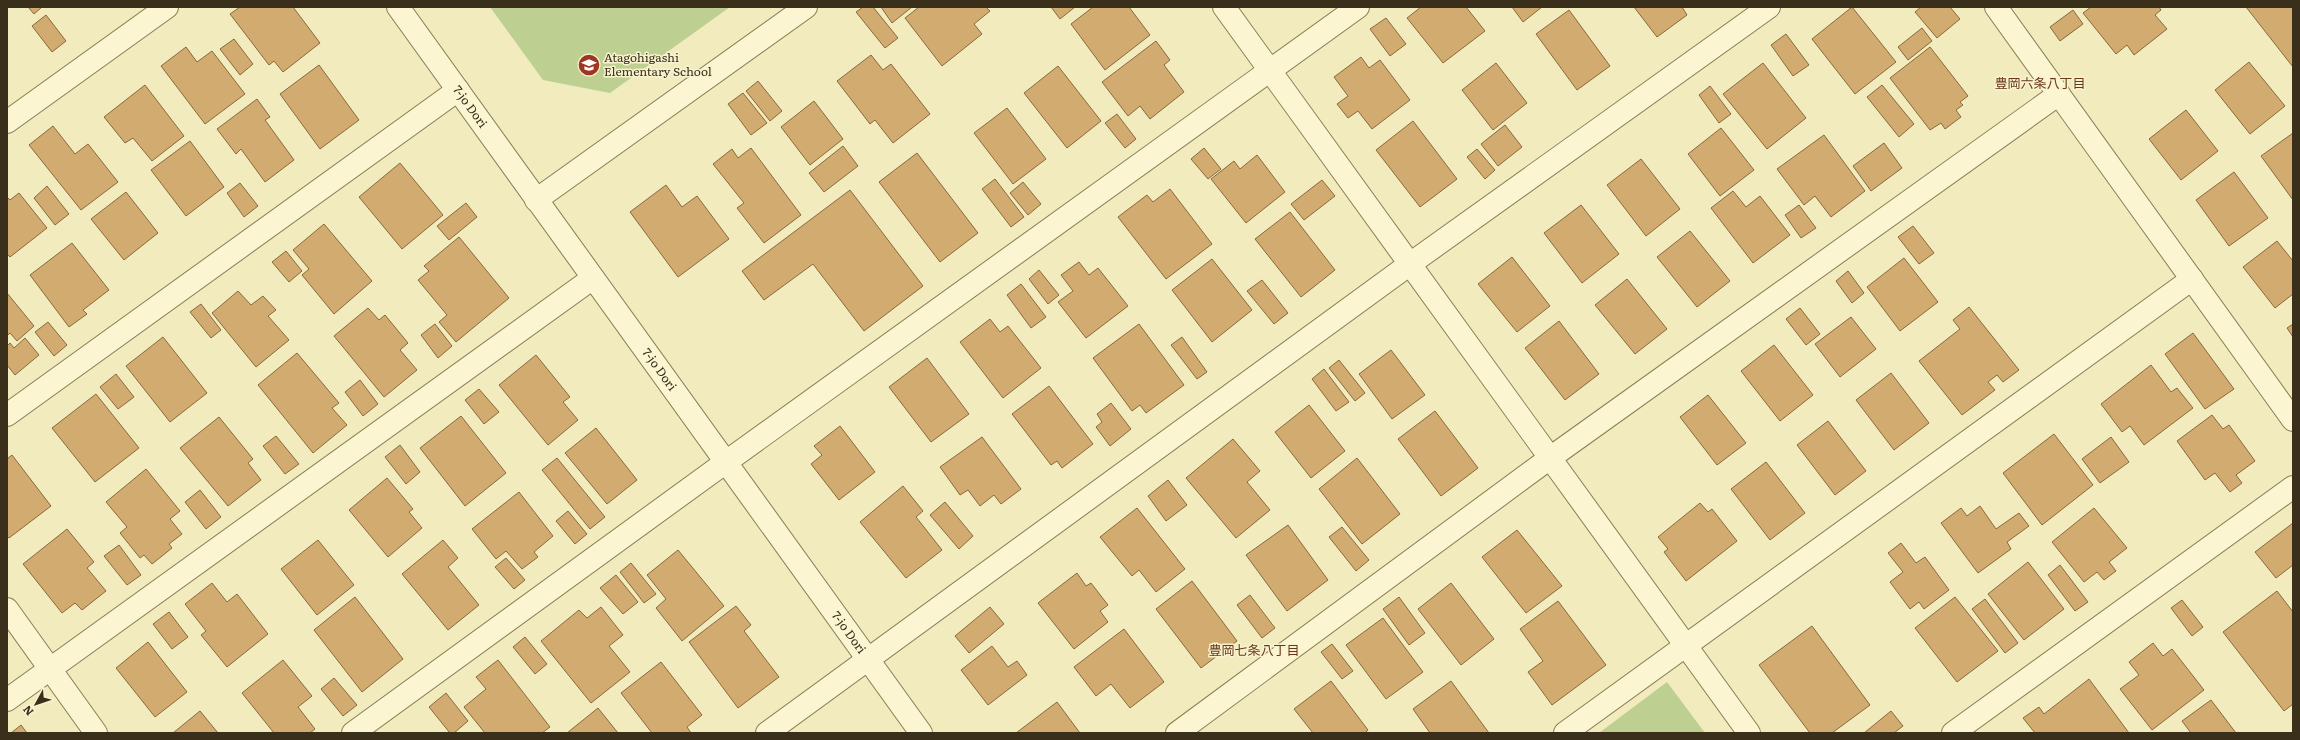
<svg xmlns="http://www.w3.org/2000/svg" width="2300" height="740" viewBox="0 0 2300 740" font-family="Literata,'Noto Sans JP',serif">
<rect width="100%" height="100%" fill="#f1ebbe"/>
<g fill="#bdd091">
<path d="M490,7H730L610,93L543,80Z"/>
<path d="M1667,682L1705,733H1599Z"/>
</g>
<g fill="#d2ab71" stroke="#8b6939">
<path d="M28,7H42L34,14Z"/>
<path d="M240,7H293L320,43L283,72L274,61L269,65L230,14Z"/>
<path d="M863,7H873L898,38L885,48L856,12Z"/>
<path d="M881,7H912L892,23Z"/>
<path d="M919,7H986L990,11L974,24L982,34L942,66L905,18Z"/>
<path d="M1051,7H1075L1060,19Z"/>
<path d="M1093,7H1129L1150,35L1105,70L1071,24Z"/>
<path d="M1421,7H1466L1485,31L1443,63L1407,18Z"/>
<path d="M1512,7H1542L1523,22Z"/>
<path d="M1634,7H1682L1687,15L1657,37Z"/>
<path d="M1852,7L1896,62L1855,94L1812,39Z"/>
<path d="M1921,7H1950L1960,19L1937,38L1915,12Z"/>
<path d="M2091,7H2159L2161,10L2155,15L2167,29L2134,55L2127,45L2116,54L2083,13Z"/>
<path d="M2246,7H2293V67Z"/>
<path d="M1569,10L1610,66L1577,90L1536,34Z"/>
<path d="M2073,10L2083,24L2060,41L2050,27Z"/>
<path d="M46,15L66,41L52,52L32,26Z"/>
<path d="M1386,18L1406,44L1390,56L1370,29Z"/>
<path d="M1922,28L1932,41L1908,60L1898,47Z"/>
<path d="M1786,34L1809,65L1793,76L1771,45Z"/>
<path d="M234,39L253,64L240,75L220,49Z"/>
<path d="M1156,41L1170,60L1164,65L1184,92L1150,119L1140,106L1128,116L1102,82Z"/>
<path d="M186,47L197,62L212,51L245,94L205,124L161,66Z"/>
<path d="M1930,47L1968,96L1960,102L1963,105L1956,110L1961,117L1945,129L1941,123L1930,130L1890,78Z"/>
<path d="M871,55L883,70L891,64L930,114L893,143L875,120L870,124L837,81Z"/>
<path d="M1361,57L1369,68L1380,60L1410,100L1372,129L1358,111L1348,118L1337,104L1348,96L1334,77Z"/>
<path d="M2249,62L2285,106L2250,134L2215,90Z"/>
<path d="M1496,63L1527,103L1493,130L1462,90Z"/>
<path d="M1763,63L1806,118L1767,149L1723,94Z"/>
<path d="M319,65L359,120L320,149L280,94Z"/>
<path d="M1058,66L1101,121L1067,148L1024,93Z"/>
<path d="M758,81L782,111L770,121L746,91Z"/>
<path d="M145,85L184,136L152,161L133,138L125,143L104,117Z"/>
<path d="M1882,85L1914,124L1899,137L1867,97Z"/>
<path d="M1710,86L1731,114L1719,123L1699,95Z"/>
<path d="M743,93L767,123L751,135L728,104Z"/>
<path d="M257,99L270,117L265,120L294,160L265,182L241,149L236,154L217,129Z"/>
<path d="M814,101L843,139L810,165L781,127Z"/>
<path d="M1007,108L1046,159L1013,184L974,133Z"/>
<path d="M2186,110L2218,151L2181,180L2149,139Z"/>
<path d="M1117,114L1136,139L1125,148L1105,123Z"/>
<path d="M1413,121L1457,179L1420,207L1376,150Z"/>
<path d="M1505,125L1522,147L1498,166L1481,144Z"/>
<path d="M53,126L75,154L88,144L118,182L81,210L29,145Z"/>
<path d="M1721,128L1754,170L1720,196L1688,154Z"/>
<path d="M2293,133V200L2261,156Z"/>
<path d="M1824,135L1865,191L1831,217L1815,196L1804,205L1777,169Z"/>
<path d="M190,141L224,187L186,216L151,170Z"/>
<path d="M1884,143L1902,168L1871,191L1853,166Z"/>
<path d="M843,146L858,166L824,192L809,173Z"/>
<path d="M751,148L801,215L764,243L737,208L744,203L713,164L732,149L738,158Z"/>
<path d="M1204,148L1221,169L1208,179L1191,159Z"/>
<path d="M1477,149L1495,170L1485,179L1467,157Z"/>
<path d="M917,153L978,233L940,262L879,182Z"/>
<path d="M1257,155L1285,192L1246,223L1211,179L1234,161L1240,169Z"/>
<path d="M1641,159L1680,209L1646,236L1607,185Z"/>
<path d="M400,163L443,215L402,249L359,197Z"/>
<path d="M2234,172L2268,218L2229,246L2196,200Z"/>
<path d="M995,179L1024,217L1011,227L982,189Z"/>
<path d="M1322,180L1335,196L1304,220L1291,204Z"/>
<path d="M1023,182L1041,204L1028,215L1010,193Z"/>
<path d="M240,183L258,206L244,217L227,193Z"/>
<path d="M666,185L682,207L697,196L729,239L678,277L630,212Z"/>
<path d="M47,186L69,214L55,225L34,198Z"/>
<path d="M1170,189L1212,244L1166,279L1118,217L1147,195L1153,202Z"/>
<path d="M850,190L923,286L864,331L813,264L764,300L742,271Z"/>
<path d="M1733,191L1746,207L1760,196L1790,235L1753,263L1711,208Z"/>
<path d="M126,192L158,233L124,260L91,219Z"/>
<path d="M19,193L47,228L10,257L7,254V197L10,200Z"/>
<path d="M466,203L477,217L449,240L437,226Z"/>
<path d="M1581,205L1619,254L1582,283L1544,233Z"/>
<path d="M1799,205L1816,228L1801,238L1785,215Z"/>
<path d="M1290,212L1335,270L1301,297L1255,239Z"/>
<path d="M324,224L372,281L334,314L302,275L309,269L293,250Z"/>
<path d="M1913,226L1934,253L1919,264L1898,237Z"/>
<path d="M1690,231L1730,281L1697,307L1657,257Z"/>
<path d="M459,237L509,298L456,342L439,322L447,315L418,280L429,271L424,266Z"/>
<path d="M2277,241L2293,261V294L2275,308L2243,267Z"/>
<path d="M72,243L109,290L83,310L87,314L69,327L30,275Z"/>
<path d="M286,251L302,271L289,282L272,262Z"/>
<path d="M1512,257L1550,306L1517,332L1478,284Z"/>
<path d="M1904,258L1938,302L1900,331L1867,287Z"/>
<path d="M1212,259L1252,310L1212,342L1172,290Z"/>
<path d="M1079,262L1089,275L1098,268L1128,306L1086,338L1058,302L1073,291L1061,275Z"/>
<path d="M1039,270L1059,295L1048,304L1029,279Z"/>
<path d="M1848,271L1864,293L1852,303L1836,281Z"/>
<path d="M1627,279L1667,329L1635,354L1595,305Z"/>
<path d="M1262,280L1288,313L1274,324L1247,291Z"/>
<path d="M1021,284L1046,317L1031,328L1007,295Z"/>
<path d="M238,291L251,305L263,296L276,310L268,316L289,340L256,367L212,313Z"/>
<path d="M7,293L34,326L17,341L10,333L7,336Z"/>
<path d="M201,304L221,330L211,338L190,312Z"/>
<path d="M1969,307L2019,370L2003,382L1997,375L1988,382L1995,390L1962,415L1919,361L1960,329L1953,320Z"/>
<path d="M368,308L379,320L385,315L408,343L400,350L417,370L384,397L334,336Z"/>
<path d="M1800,308L1820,334L1806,345L1786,319Z"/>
<path d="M1851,317L1876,349L1840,377L1815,344Z"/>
<path d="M990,319L1000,332L1008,326L1041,368L1003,398L960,342Z"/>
<path d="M1559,321L1599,374L1565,400L1525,348Z"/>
<path d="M48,322L67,345L54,356L35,332Z"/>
<path d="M435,324L452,346L438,358L421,335Z"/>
<path d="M1139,324L1184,385L1146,413L1140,405L1132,411L1093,358Z"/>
<path d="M2293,324V337L2287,328Z"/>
<path d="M2193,333L2234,389L2205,409L2165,354Z"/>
<path d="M163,337L207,393L170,422L126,366Z"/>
<path d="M1182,337L1207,372L1197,379L1171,345Z"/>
<path d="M25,338L39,355L15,375L7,365V346L10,343L14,348Z"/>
<path d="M1774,345L1813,395L1780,421L1741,371Z"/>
<path d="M1391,350L1425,395L1392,419L1359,374Z"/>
<path d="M297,353L339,403L332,408L347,425L313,453L258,385Z"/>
<path d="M536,355L570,397L563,402L578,420L548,445L499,385Z"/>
<path d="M927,358L969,414L931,442L889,387Z"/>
<path d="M1339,360L1365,393L1355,401L1329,368Z"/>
<path d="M2151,365L2171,392L2177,388L2193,408L2144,445L2130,426L2122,432L2101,404Z"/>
<path d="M1324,369L1349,402L1336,411L1312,379Z"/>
<path d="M1891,373L1929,423L1894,450L1856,400Z"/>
<path d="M116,374L134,397L118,409L100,387Z"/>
<path d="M360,380L378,404L363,416L345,392Z"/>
<path d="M1049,386L1093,444L1062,468L1057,461L1051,465L1012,414Z"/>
<path d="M479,389L499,412L484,424L465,400Z"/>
<path d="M96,394L139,448L95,482L52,428Z"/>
<path d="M1708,395L1746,443L1717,465L1680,417Z"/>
<path d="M1111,403L1131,429L1110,446L1096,427L1102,422L1097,414Z"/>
<path d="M1309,405L1345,451L1311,478L1275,432Z"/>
<path d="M1435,411L1478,468L1441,496L1398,439Z"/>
<path d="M2212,415L2223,429L2229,425L2255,461L2236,475L2242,483L2230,492L2215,473L2205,480L2177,441Z"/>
<path d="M461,416L506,473L465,506L420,448Z"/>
<path d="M219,417L253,459L248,463L261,480L228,506L180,448Z"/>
<path d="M1828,421L1866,471L1835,495L1797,445Z"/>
<path d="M840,426L875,472L839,500L811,464L822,455L814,446Z"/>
<path d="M596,428L637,480L607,504L565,453Z"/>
<path d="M2054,434L2093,485L2042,525L2003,473Z"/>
<path d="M276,436L299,464L285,474L263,446Z"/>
<path d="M982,437L1021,489L1001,504L994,495L980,506L968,490L960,495L940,467Z"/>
<path d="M2111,437L2129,462L2100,483L2082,459Z"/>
<path d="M1233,439L1260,471L1247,482L1270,510L1236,538L1186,478Z"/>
<path d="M400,445L420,472L406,484L385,457Z"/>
<path d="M12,455L51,506L9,538L7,536V459Z"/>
<path d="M557,458L605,517L590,529L542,470Z"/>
<path d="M1357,458L1400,514L1362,544L1319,489Z"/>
<path d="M1766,462L1805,513L1770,540L1731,489Z"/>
<path d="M146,469L180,511L170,519L182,534L169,544L172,548L152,564L144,555L140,558L120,533L127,527L106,502Z"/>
<path d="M387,478L413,509L409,512L422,528L388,557L349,510Z"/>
<path d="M1168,480L1187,505L1166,521L1148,496Z"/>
<path d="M903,486L923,511L916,517L942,550L906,578L860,522Z"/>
<path d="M200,490L221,517L206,529L185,502Z"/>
<path d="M519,492L553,536L534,552L538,557L522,569L506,551L496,559L472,529Z"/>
<path d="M945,502L973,536L959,549L930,515Z"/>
<path d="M1700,503L1708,512L1712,509L1737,541L1686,581L1664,552L1668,549L1658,537Z"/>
<path d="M1980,506L1996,529L2019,513L2029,526L2007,542L2011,549L1978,573L1941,523L1961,508L1967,516Z"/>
<path d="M1137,508L1185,569L1156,592L1139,570L1132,576L1100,537Z"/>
<path d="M2094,508L2127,548L2109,562L2116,571L2104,580L2097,572L2084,582L2052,542Z"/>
<path d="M568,511L587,534L575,544L556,521Z"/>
<path d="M2293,523V565L2276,578L2255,552Z"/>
<path d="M1288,525L1328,580L1287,611L1246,555Z"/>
<path d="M1342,527L1369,560L1356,571L1329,537Z"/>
<path d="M67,529L94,562L87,568L106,591L82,610L75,603L62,613L23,564Z"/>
<path d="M1517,530L1562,586L1526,613L1482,557Z"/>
<path d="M318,540L354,585L317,615L281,569Z"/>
<path d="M443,540L458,558L448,567L479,605L448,630L402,574Z"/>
<path d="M1901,543L1916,563L1925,557L1949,590L1924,609L1919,602L1910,609L1890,582L1903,572L1888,553Z"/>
<path d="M119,545L141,575L127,585L104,556Z"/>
<path d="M678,550L724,606L682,641L656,608L666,599L647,575Z"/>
<path d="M506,558L525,580L514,589L495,567Z"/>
<path d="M2028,562L2064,609L2024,640L1988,594Z"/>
<path d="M631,563L656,594L644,603L620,572Z"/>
<path d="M2060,565L2088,602L2075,611L2048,575Z"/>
<path d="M1077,573L1086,586L1091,583L1108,605L1100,611L1108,622L1074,649L1038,603Z"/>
<path d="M616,575L638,602L623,614L600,588Z"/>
<path d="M1192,581L1237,641L1201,668L1156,609Z"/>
<path d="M212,583L227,602L237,594L268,634L227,667L201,635L206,631L185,604Z"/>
<path d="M1451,583L1494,639L1461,665L1418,609Z"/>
<path d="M2277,591L2293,612V704L2284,711L2223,632Z"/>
<path d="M1250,595L1275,628L1262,638L1237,605Z"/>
<path d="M355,597L403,659L362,692L314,630Z"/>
<path d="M1399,597L1425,633L1409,645L1383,609Z"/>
<path d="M1955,597L1998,651L1957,682L1915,628Z"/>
<path d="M1985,599L2018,643L2005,653L1972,609Z"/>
<path d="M2182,600L2203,627L2192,636L2171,608Z"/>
<path d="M1558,601L1606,665L1552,705L1528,672L1543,661L1520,629Z"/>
<path d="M736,606L751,625L744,631L779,677L738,708L689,642Z"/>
<path d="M601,607L623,635L609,646L630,672L591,703L541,641L579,610L587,618Z"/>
<path d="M990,607L1004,624L969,653L955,636Z"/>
<path d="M169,612L188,637L172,649L153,624Z"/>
<path d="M1383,618L1423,672L1386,699L1346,645Z"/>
<path d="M1812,626L1870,705L1832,733H1810L1759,665Z"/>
<path d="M1124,629L1164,682L1130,708L1111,684L1096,696L1074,667Z"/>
<path d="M525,637L547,664L535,674L513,647Z"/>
<path d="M148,642L187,692L155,717L116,668Z"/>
<path d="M2153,643L2163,656L2172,649L2204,690L2152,730L2120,689L2139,675L2129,662Z"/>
<path d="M1332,644L1353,671L1342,679L1321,652Z"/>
<path d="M992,646L1008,667L1017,661L1027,675L988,705L961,670Z"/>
<path d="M283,660L312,696L298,707L315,729L310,733H274L242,693Z"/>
<path d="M498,660L550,727L542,733H485L464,707L486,689L476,677Z"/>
<path d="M661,662L702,715L687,727L691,733H652L621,693Z"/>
<path d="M334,678L357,705L343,716L321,689Z"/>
<path d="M2089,679L2129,733H2035L2023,718L2039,707L2044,714Z"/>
<path d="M1331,681L1368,730L1365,733H1313L1294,709Z"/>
<path d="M1451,681L1489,733H1430L1413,709Z"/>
<path d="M446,693L468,721L454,733H450L429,707Z"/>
<path d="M2211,700L2236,733H2191L2182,721Z"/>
<path d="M1057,702L1080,733H1016Z"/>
<path d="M598,708L618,733H567Z"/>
<path d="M200,711L218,733H173Z"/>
<path d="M1891,711L1903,726L1894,733H1864Z"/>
<path d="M21,725L27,733H11Z"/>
</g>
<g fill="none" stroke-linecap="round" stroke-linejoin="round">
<g stroke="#8b7b55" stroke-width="24">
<g id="minor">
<path d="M1224,7L1749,733"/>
<path d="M1996,7L2293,420"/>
<path d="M7,122L167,7"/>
<path d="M536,200L806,7"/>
<path d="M7,415L458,90"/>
<path d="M7,609L96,733"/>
<path d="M7,700L593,278"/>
<path d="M353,733L726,462L1358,7"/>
<path d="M767,733L1410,264L1769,7"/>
<path d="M1177,733L1550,458L2059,94"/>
<path d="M1565,733L2192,279"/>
<path d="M1953,733L2293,487"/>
</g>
</g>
<g stroke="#8b7b55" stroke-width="24">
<g id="tertiary">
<path id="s1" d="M398,7L921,733"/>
</g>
</g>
<use href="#minor" stroke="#fbf6d1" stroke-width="22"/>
<use href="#tertiary" stroke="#fbf6d1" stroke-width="22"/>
</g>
<defs>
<g id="school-disc" transform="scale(1.15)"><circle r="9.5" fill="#9e3621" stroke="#f8f3ce"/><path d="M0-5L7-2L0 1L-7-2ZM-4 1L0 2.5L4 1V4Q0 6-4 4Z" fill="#fff"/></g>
</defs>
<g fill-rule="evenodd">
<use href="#school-disc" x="589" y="65"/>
</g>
<g text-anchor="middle" stroke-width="3" stroke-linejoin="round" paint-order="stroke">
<g font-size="12" fill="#392f1b" stroke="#f8f3ce" text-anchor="start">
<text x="604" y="62">Atagohigashi<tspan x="604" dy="14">Elementary School</tspan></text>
</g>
<g font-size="12" fill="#392f1b" stroke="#f8f3ce">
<text dy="4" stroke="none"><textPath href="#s1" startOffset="123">7-jo Dori</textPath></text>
<text dy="4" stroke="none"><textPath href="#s1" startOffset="447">7-jo Dori</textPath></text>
<text dy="4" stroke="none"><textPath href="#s1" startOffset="771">7-jo Dori</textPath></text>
</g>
<g font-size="13" fill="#693717" stroke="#f8f3ce">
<text x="2040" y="88">豊岡六条八丁目</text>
<text x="1254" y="655">豊岡七条八丁目</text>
</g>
</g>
<rect width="2300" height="740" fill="none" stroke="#392f1b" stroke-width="16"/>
<g transform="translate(36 704) rotate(230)" stroke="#f8f3ce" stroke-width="3" paint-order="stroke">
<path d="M0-3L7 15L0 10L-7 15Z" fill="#392f1b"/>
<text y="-6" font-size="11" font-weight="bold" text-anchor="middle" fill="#392f1b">N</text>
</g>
</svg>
